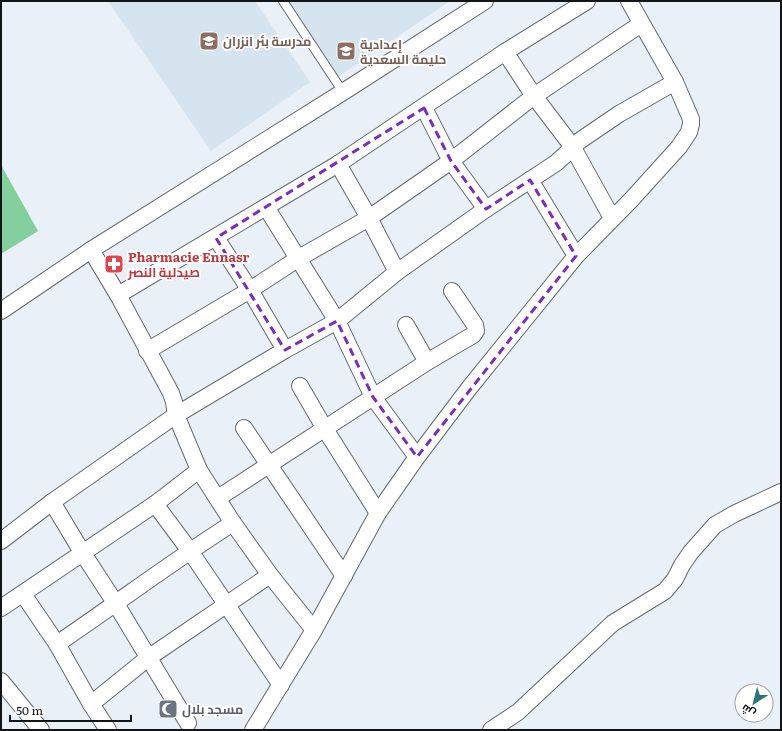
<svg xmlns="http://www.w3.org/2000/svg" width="782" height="731" viewBox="0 0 782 731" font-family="Literata,Cairo,serif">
<rect width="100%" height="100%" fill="#e9f0f7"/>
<g fill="#d6e4f0">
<path d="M108,1H255L310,82L211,151Z"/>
<path d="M285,1H450L335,79Z"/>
</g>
<path fill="#84cf9e" d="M1,165L38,231L1,254Z"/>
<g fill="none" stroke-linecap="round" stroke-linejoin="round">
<g stroke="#63696f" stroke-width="10">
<path id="service" d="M283,1L343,92"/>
</g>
<g stroke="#63696f" stroke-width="18">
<g id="minor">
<path d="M505,52L534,96L572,146L612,218"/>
<path d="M424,108L451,161L486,209"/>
<path d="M338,164L369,218L397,272"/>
<path d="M530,180L576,256"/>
<path d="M266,207L337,321L373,397L417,457"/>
<path d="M216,238L250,290L285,350"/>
<path d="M91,250L118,295L171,393L174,402L176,415L199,470L233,523L270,575L314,630"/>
<path d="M118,295L338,164L505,52L587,1"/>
<path d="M1,311L91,250L343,92L485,1"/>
<path d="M406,325L427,362"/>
<path d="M147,351L250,290L299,258L369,218L451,161L534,96L641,24"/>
<path d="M300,386L325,429L378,513"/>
<path d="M244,428L344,576"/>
<path d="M218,498L427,362L473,335L476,331L475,325L452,291"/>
<path d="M52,502L82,552L116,604L188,723"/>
<path d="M155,504L190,551L281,685"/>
<path d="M1,541L52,502L176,415L285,350L337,321L397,272L486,209L556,163L567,153L572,146L619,114L675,82"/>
<path d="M23,594L57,644L91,704L108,730"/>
<path d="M1,608L155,504L199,470"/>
<path d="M57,644C116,604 173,561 233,523"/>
<path d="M1,681L41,730"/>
<path d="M91,704L148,658L270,575"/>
<path d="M253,730L314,630L378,513L417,457L470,387L576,256L631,200L679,147L689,132L691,124V119L675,82L629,1"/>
<path d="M491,730L518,712L613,623L665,591L675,579L682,565L691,552L715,525L734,514L781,492"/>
</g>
</g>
<use href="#service" stroke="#fff" stroke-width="8"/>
<use href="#minor" stroke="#fff" stroke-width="16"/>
</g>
<path fill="none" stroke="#7b2cbf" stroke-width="3" stroke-dasharray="8 5" stroke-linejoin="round" d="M424,108L451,161L486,209L530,180L576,256L417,457L373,397L337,321L285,350L216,238Z"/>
<defs>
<g id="school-square" transform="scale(1)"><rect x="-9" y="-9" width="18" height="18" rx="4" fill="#8d6e63" stroke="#fff"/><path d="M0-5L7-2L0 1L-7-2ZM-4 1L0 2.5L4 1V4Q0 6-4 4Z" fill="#fff"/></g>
<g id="pharmacy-square" transform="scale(1)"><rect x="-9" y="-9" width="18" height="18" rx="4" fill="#e0444e" stroke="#fff"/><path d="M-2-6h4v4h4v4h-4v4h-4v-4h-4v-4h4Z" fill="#fff"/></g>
<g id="mosque-square" transform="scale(1)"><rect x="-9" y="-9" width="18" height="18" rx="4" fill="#6b7280" stroke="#fff"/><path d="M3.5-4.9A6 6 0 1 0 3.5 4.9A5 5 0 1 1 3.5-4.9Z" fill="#fff"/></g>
</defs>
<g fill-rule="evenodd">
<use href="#school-square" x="209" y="41"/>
<use href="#school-square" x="346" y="51"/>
<use href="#pharmacy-square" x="114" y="264"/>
<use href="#mosque-square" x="168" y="709"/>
</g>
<g text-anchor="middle" stroke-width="4" stroke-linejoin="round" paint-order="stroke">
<g font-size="13" font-weight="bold" fill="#785e54" stroke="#fff" text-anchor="start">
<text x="223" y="46">مدرسة بئر انزران</text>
<text x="360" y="49">إعدادية<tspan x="360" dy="15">حليمة السعدية</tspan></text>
</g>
<g font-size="13" font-weight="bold" fill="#be3a42" stroke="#fff" text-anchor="start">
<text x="128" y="262">Pharmacie Ennasr<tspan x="128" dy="15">صيدلية النصر</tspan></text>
</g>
<g font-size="13" font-weight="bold" fill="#5b616d" stroke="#fff" text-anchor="start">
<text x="182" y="714">مسجد بلال</text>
</g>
</g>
<rect width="782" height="731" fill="none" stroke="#121517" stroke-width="4"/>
<g transform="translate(754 703) rotate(216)"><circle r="19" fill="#ffffff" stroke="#a0a1a2"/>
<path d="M0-3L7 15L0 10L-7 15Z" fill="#2c767a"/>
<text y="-6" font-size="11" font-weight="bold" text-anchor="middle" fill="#121517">ش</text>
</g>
<path d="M10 715v6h121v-6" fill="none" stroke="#121517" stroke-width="2"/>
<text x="16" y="715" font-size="12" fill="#121517" stroke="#ffffff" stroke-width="3" paint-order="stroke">50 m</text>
</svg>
